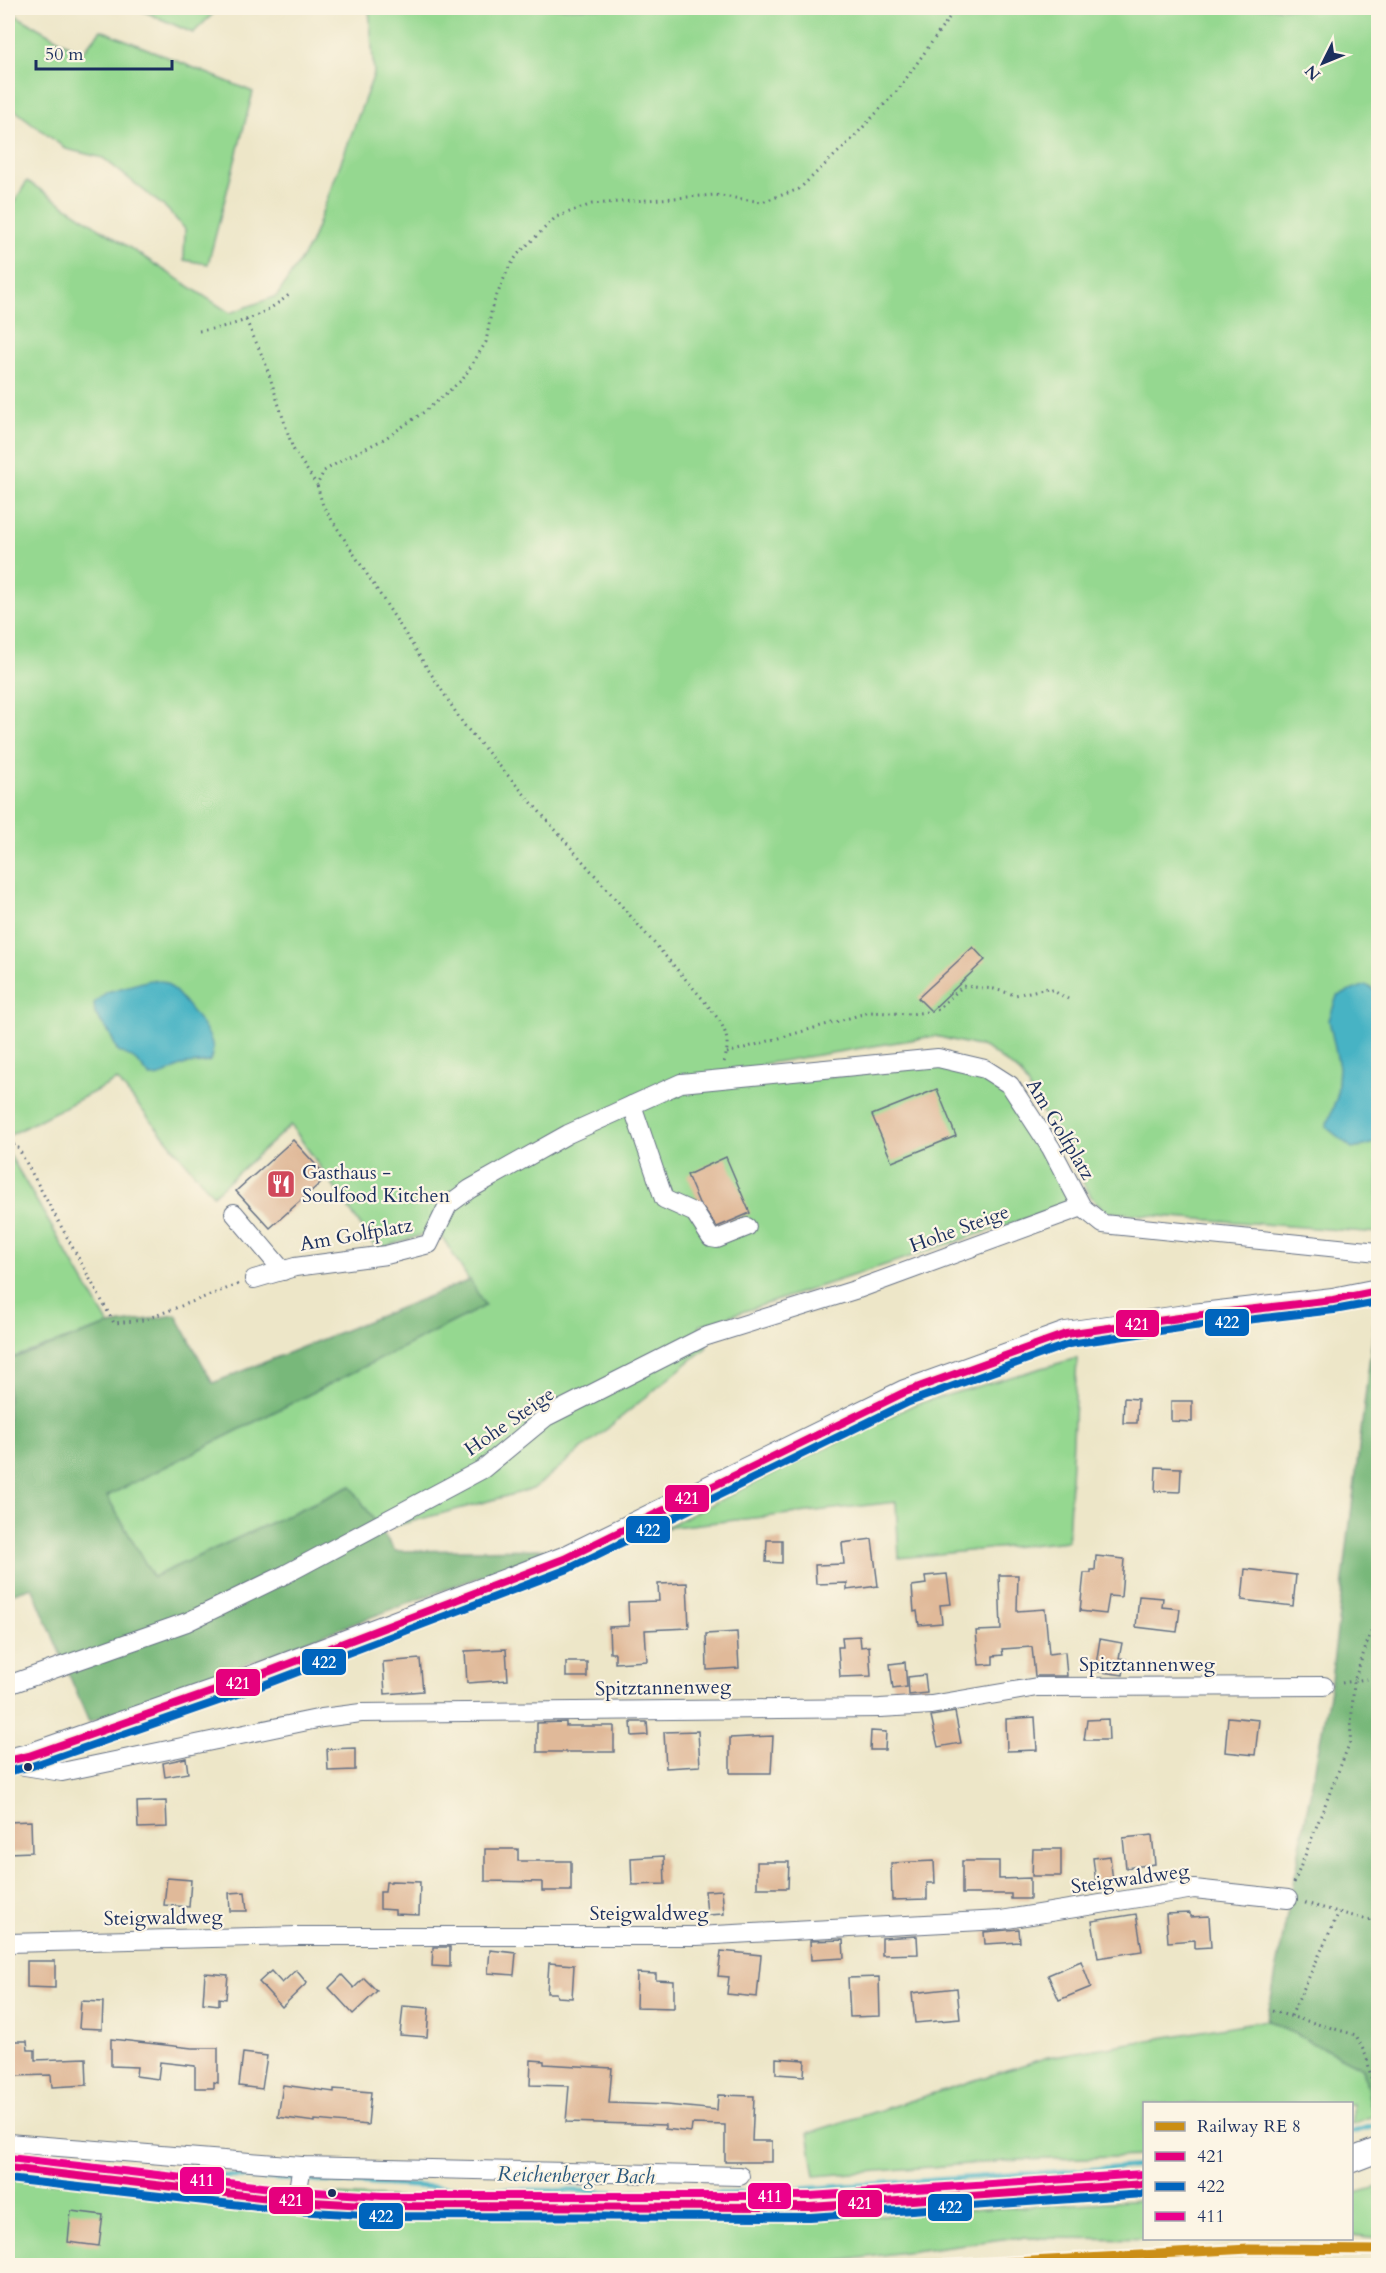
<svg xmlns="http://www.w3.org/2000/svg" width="1386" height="2273" viewBox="0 0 1386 2273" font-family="Cardo,serif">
<rect width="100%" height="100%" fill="#fcf5e5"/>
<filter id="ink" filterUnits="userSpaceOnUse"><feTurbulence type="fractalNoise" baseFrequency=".0167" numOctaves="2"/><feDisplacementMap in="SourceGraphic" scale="12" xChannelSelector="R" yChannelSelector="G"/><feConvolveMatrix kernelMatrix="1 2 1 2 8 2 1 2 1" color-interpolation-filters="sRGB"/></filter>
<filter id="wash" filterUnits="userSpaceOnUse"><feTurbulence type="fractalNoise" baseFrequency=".008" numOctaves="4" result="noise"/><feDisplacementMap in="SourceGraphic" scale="24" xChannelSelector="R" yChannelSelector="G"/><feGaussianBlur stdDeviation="1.35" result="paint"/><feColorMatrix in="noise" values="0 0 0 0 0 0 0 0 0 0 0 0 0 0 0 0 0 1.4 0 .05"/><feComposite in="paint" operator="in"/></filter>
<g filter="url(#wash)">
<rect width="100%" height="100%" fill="#ede6c8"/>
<g fill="#95d890" stroke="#588477" stroke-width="1.5">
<path d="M136,8H219L193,33Z"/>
<path d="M369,8H1378V1233L1107,1212L1092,1198L1020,1073L986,1048L935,1036L763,1064L773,1082L940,1065L982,1075L1004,1089L1074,1203L699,1326L707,1347L533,1489L380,1530L351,1486L153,1577L107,1496L485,1306L438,1230L377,1249L291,1125L213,1195L117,1080L8,1136V213L27,181L230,313L277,296L310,245L374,74Z"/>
<path d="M8,11L82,53L101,30L253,92L208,264L184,260L185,229L167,209L103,158L66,149L8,105Z"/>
<path d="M8,1152L109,1325L8,1359Z"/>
<path d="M1077,1358L1068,1541L899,1558L896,1502L664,1528L913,1405Z"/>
<path d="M1267,2020L1363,2068L1373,2116L1352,2124V2104H1144V2156L1020,2160L815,2176L808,2133L1048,2057Z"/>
<path d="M8,2180L827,2218L1144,2200V2238L1236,2239H1220L1010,2238L838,2261L766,2266H8Z"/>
<path d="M1378,2187V2238L1352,2235V2194Z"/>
</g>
<g fill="#78b87a" stroke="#4a746c" stroke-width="1.5">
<path d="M470,1280L485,1306L107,1496L153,1577L351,1486L395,1551L554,1549L89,1722L32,1587L8,1595V1360L109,1325L176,1315L213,1383Z"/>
<path d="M1378,1321V2114L1373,2116L1363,2068L1267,2020L1330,1689L1374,1323Z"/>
</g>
<g fill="#47b3c4" stroke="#317191" stroke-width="1.5">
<path d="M150,980C154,981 160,980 164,982C174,986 205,1027 210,1038C214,1046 213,1052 210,1061C202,1064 194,1063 186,1064C172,1068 168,1077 150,1077C140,1064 134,1056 118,1052L110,1034L95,1014L94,1003L107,992Z"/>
<path d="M1366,985L1378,993V1142L1353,1149L1326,1127L1337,1097L1339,1067L1329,1020L1337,996Z"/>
</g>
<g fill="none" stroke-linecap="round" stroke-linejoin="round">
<g stroke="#47b3c4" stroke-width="5">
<path d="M1352,2132L1378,2125"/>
<path d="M8,2154L201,2175L472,2189L727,2194L1144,2166"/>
</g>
</g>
<g id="blocks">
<g fill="#e0b999">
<path d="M973,947L985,960L931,1011L918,998Z"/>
<path d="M937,1089L956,1136L892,1162L872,1115Z"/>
<path d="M293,1140L327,1177L270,1228L236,1191Z"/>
<path d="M726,1157L750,1213L717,1227L699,1203L687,1175Z"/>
<path d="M1124,1398L1138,1399L1137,1423H1123Z"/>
<path d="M1171,1401H1192V1422L1171,1421Z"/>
<path d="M1156,1467L1181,1468L1180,1492L1155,1491Z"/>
<path d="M872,1539L878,1586L847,1590V1583L816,1584L815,1565L844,1564L842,1543Z"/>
<path d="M767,1540H782V1563L766,1562Z"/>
<path d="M1096,1556L1124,1559L1121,1597L1109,1596L1106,1614L1080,1611L1084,1573H1091V1570H1095Z"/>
<path d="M1245,1569L1296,1575L1293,1606L1242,1600Z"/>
<path d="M947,1574L951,1604L940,1605L942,1623L919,1625L917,1611L914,1612L912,1586L926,1584L925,1576Z"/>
<path d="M999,1575H1018L1017,1611L1045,1609L1049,1654L1065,1652L1067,1676H1035L1032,1647L1002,1649L1003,1655L993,1656V1664L979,1665L976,1631L1001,1630Z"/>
<path d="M687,1583L689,1628L645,1630L647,1661L615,1663V1653H610L609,1627L629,1626L628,1602L659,1601L658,1584Z"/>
<path d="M1139,1596L1163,1598L1162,1607L1180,1609L1177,1632L1136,1627Z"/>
<path d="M737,1632L739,1668L707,1670L706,1634Z"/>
<path d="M860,1636L861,1647L869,1646L871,1676L840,1677L838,1647H843L842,1637Z"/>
<path d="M1100,1639L1122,1643L1119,1658L1126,1659L1123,1675L1095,1671Z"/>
<path d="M506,1649L508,1680L467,1683L465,1651Z"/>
<path d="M420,1659L423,1691L385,1694L383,1662Z"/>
<rect x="566" y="1662" width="21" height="15"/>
<path d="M905,1662L907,1687L893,1689L890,1664Z"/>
<path d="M925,1675L927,1693L909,1695L908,1677Z"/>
<path d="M955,1712L961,1743L938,1747L931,1716Z"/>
<path d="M1035,1717L1037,1750L1007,1751L1006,1719Z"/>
<path d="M1228,1717L1259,1720L1255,1755L1225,1752Z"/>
<path d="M1108,1719L1109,1740H1084L1087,1720Z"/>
<path d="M566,1722V1726H614V1752H537V1723Z"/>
<path d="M631,1722H647L648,1735L632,1736Z"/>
<path d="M698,1731L700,1766L666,1768L664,1732Z"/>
<path d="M871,1731L886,1732L885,1750H870Z"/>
<path d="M773,1736L771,1773H730V1738Z"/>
<path d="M355,1748V1770L328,1771L327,1749Z"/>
<path d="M186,1758L188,1773L165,1777L163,1763Z"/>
<path d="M166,1801L167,1827L138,1828L137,1802Z"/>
<path d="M31,1821L32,1852L8,1853V1822Z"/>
<path d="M1152,1835L1155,1864L1126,1868L1123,1838Z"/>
<path d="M485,1849H518V1861H571V1891H542V1882L485,1881Z"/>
<path d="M1033,1849H1061V1876H1032Z"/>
<path d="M664,1856L665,1884L632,1885L631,1858Z"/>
<path d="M1110,1856L1113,1881L1096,1883L1093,1858Z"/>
<path d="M934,1861L935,1883H927V1899L892,1900L891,1863Z"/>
<path d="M962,1861H999V1879L1030,1878V1899H1011V1894H962Z"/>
<path d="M757,1862H789L788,1888H757Z"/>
<path d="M167,1878L191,1880L189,1907L164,1905Z"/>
<path d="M391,1881L420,1882L419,1915L395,1914V1910L380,1909V1892H385L386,1882H391Z"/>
<path d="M722,1890L724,1914L707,1915L705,1891Z"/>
<path d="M245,1892L247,1911H230L229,1893Z"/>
<path d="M1190,1913V1917L1209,1916L1211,1947L1195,1948V1940L1168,1942L1166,1914Z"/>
<path d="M1136,1914L1142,1951L1098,1958L1092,1921Z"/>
<path d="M1019,1929L1020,1942L985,1944L984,1932Z"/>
<path d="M917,1936L918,1954L882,1955V1938Z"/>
<path d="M843,1940L844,1958L811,1960L810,1941Z"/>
<path d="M433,1947H450V1967L432,1966Z"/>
<path d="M490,1950L516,1953L514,1975L488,1973Z"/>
<path d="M721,1951L761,1955L757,1997L727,1994L729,1977L718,1976Z"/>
<path d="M27,1961H55V1988L27,1987Z"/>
<path d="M1081,1961L1091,1987L1059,2000L1048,1975Z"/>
<path d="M549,1963L574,1965L572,1998L557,1997L556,1993H547Z"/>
<path d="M296,1970L307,1983L282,2007L259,1982L271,1971L282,1983Z"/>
<path d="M205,1973L228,1975L226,1999L219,1998V2005L203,2003Z"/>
<path d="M637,1973L656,1974V1980L674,1981V2008L636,2007Z"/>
<path d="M342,1975L354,1988L364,1978L377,1991L353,2014L329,1988Z"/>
<path d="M879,1977L880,2016L850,2017L848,1978Z"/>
<path d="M957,1988L960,2019L915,2023L912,1993Z"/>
<path d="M81,2001L103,2002L102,2029L79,2028Z"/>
<path d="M403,2006L429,2008L427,2037L400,2035Z"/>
<path d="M111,2039L192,2048H218V2083L214,2082V2088H195V2066L160,2062L158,2079L136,2076L137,2067L111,2066Z"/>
<path d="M12,2041H27L28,2050H35V2060L86,2058L87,2085L52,2087L51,2075L13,2076Z"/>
<path d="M243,2053L267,2056L262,2089L239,2086Z"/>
<path d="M776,2058L805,2060L804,2076L776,2074Z"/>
<path d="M531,2060L544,2061V2064L612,2068L609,2103L667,2105L717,2110L718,2095L754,2096L752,2141H772V2162H725V2125L692,2124L691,2132L665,2129V2125L566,2122L569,2086L530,2085Z"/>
<path d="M283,2085L334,2092V2089L371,2092L368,2125L315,2120V2122L278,2117Z"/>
<path d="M71,2211L103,2215L99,2246L68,2242Z"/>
</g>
</g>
</g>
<g filter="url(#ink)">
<use href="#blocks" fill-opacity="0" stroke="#646f83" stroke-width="1.5"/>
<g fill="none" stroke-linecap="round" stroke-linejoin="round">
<g stroke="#646f83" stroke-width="20">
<g id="minor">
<path d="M632,1105L664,1199L695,1213L711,1238L717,1239L747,1227"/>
<path d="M234,1213L283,1271"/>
<path d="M254,1279L295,1267L386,1255L429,1244L448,1205L470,1189L568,1134L681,1083L938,1058L985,1069L1010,1085L1051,1148L1082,1207L1103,1224L1378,1252"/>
<path d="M8,1685L187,1622L286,1574L483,1469L546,1417L704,1337L858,1289L1082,1207"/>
<path d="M12,1764L62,1772L322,1718L361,1713L880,1708L931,1705L1037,1687L1324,1686"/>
<path d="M8,1943L297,1936H697L1001,1920L1194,1889L1288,1899"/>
<path d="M8,2143L302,2166L740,2176"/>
<path d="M296,2201L302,2166"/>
</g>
</g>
<g stroke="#646f83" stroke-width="26">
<g id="major">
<path d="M8,1761L29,1756L249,1679L564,1559L905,1392L1066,1334L1193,1316L1333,1300L1378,1291"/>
<path d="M1352,2160L1378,2150"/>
<path d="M8,2168L296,2201L382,2206L810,2207L1144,2184"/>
</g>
</g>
<g stroke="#646f83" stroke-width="3" stroke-dasharray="1.5 4.5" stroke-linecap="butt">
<path d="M246,320L265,362L293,449L317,485"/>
<path d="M199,331C235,326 262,317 290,294"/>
<path d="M727,1053L870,1012L910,1014L936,1011L963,986L994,989L1015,995L1048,988L1068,999"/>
<path d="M724,1062C734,1032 718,1019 701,997L464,725L323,506L317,485L324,471L346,458L384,439L424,412L463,379L486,342L492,307L508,269L518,254L556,217L592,204L715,195L762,202L799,189L850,141L898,90L956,8"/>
<path d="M8,1147L16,1144L114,1323L144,1320L239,1284"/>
<path d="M1378,1393V1401"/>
<path d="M1342,1683L1378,1677"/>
<path d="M1294,1883L1350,1742L1354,1681L1378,1612"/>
<path d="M1305,1903L1368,1920L1378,1918"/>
<path d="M1272,2011L1356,2035L1367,2058L1378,2110"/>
<path d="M1291,2016L1339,1912"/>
</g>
<use href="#minor" stroke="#fff" stroke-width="18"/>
<use href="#major" stroke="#fff" stroke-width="24"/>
<g stroke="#fcf5e5" stroke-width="12">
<g id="bus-1">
<path d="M8,1761L29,1756L249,1679L564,1559L905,1392L1066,1334L1193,1316L1333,1300L1378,1291"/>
<path d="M8,2168L296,2201L382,2206L810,2207L1144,2184"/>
</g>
</g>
<g stroke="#fcf5e5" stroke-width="12">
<g id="bus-2">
<path d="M10,1771L32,1766L253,1689L568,1569L909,1402L1069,1344L1194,1326L1334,1310L1378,1302"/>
<path d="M8,2179L295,2211L382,2216L810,2217L1144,2194"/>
</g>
</g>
<g stroke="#fcf5e5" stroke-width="12">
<path id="bus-3" d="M9,2158L297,2191L382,2196H810L1143,2174"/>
</g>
<use href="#bus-1" stroke="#e5007d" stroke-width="8"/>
<use href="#bus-2" stroke="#0065bd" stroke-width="8"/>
<use href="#bus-3" stroke="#ec008c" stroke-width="8"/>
<g stroke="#fcf5e5" stroke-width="14">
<path id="rail-1" d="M939,2266L1249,2249L1378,2250"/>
</g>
<use href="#rail-1" stroke="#cb8e13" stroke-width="9"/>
</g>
</g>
<defs>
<g id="restaurant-square" transform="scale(1.5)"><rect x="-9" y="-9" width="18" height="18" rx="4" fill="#d1495b" stroke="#fcf5e5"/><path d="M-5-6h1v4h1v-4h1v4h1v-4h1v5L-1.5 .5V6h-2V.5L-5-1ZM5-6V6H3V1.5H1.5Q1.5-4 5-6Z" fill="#fff"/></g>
</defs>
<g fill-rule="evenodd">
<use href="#restaurant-square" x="281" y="1184"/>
</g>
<g fill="#1b2f5e" stroke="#fcf5e5" stroke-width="2">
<circle cx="28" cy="1767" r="5"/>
<circle cx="332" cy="2193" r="5"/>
</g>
<g text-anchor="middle" stroke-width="4.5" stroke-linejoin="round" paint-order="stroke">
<g font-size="20" fill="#1b2f5e" stroke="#fcf5e5">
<text transform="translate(1061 1129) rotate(59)" y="7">Am Golfplatz</text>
<text transform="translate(959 1228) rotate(-20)" y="7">Hohe Steige</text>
<text transform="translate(356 1234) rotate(-10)" y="7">Am Golfplatz</text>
<text transform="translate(509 1421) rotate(-35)" y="7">Hohe Steige</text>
<text x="1147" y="1671">Spitztannenweg</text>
<text transform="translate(663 1687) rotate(-1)" y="7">Spitztannenweg</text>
<text transform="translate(1130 1878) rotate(-8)" y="7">Steigwaldweg</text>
<text x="649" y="1920">Steigwaldweg</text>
<text transform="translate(163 1917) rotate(-1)" y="7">Steigwaldweg</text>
</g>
<g font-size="20" fill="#1b2f5e" stroke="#fcf5e5" text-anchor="start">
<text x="302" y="1179">Gasthaus -<tspan x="302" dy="23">Soulfood Kitchen</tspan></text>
</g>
<g font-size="21" font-style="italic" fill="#28577d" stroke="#fcf5e5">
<text transform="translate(576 2175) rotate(1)" y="7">Reichenberger Bach</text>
</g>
</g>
<g stroke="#fcf5e5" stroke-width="2">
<rect x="1204" y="1308" width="46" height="29" rx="6" fill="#0065bd"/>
<rect x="1115" y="1309" width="45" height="29" rx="6" fill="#e5007d"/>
<rect x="664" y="1484" width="46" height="29" rx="6" fill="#e5007d"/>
<rect x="625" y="1515" width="46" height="29" rx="6" fill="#0065bd"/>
<rect x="301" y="1648" width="46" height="28" rx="6" fill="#0065bd"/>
<rect x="215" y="1668" width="46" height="29" rx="6" fill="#e5007d"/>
<rect x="179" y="2166" width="46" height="29" rx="6" fill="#ec008c"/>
<rect x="747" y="2182" width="45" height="28" rx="6" fill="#ec008c"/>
<rect x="268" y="2186" width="46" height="29" rx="6" fill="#e5007d"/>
<rect x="837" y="2189" width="46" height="29" rx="6" fill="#e5007d"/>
<rect x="927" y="2193" width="46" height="29" rx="6" fill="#0065bd"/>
<rect x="358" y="2202" width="46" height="28" rx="6" fill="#0065bd"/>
</g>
<g font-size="16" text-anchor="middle" font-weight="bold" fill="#fff">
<text x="1227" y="1328">422</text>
<text x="1137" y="1330">421</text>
<text x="687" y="1504">421</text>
<text x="648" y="1536">422</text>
<text x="324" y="1668">422</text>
<text x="238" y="1689">421</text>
<text x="202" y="2186">411</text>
<text x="770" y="2202">411</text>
<text x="291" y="2206">421</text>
<text x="860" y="2209">421</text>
<text x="950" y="2213">422</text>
<text x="381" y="2222">422</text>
</g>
<rect width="1386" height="2273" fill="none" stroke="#fcf5e5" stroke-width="30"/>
<rect x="1143" y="2102" width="210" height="138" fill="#fcf5e5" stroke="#a2a6af" stroke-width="1.5"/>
<rect x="1155" y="2122" width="30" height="9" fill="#cb8e13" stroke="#a2a6af" stroke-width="1.5"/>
<text x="1197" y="2132" font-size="18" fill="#1b2f5e">Railway RE 8</text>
<rect x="1155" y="2152" width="30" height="9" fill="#e5007d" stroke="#a2a6af" stroke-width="1.5"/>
<text x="1197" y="2162" font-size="18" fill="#1b2f5e">421</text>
<rect x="1155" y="2182" width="30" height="9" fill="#0065bd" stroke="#a2a6af" stroke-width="1.5"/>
<text x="1197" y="2192" font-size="18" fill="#1b2f5e">422</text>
<rect x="1155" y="2212" width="30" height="9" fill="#ec008c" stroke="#a2a6af" stroke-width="1.5"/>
<text x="1197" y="2222" font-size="18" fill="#1b2f5e">411</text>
<g transform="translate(1323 63) rotate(227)" stroke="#fcf5e5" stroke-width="4.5" paint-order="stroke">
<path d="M0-4.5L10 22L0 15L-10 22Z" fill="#1b2f5e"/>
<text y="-9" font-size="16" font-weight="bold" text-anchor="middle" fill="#1b2f5e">N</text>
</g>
<path d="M36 60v9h136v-9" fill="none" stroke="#1b2f5e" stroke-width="3"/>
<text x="45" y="60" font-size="18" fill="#1b2f5e" stroke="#fcf5e5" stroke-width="4.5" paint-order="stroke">50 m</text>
</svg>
